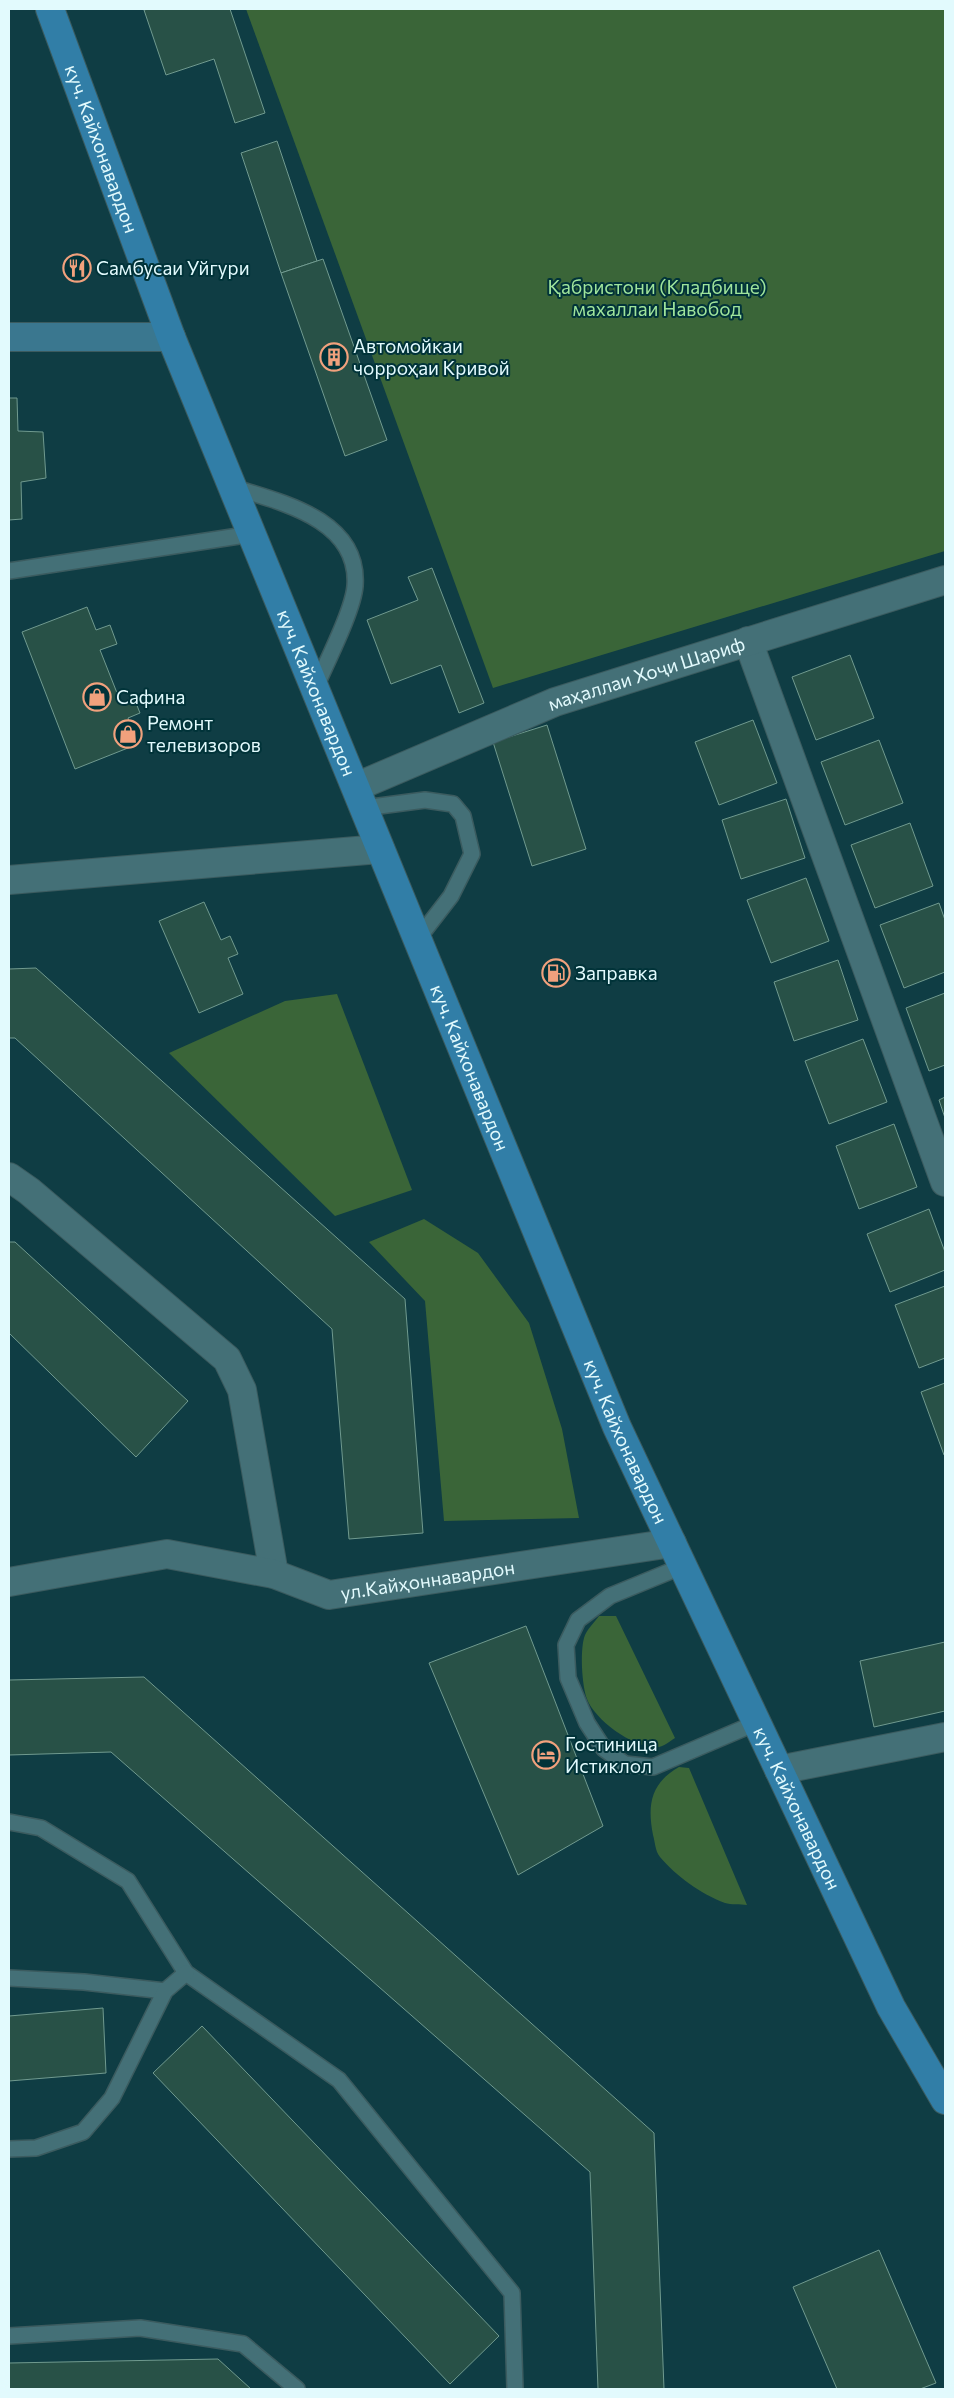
<svg xmlns="http://www.w3.org/2000/svg" width="954" height="2398" viewBox="0 0 954 2398" font-family="Commissioner,sans-serif">
<rect width="100%" height="100%" fill="#0f3d44"/>
<g fill="#3a6538">
<path d="M246,9H945V551L493,688Z"/>
<path d="M337,994L412,1190L335,1216L169,1053L285,1001Z"/>
<path d="M424,1219L478,1253L529,1323L562,1429L579,1518L444,1521L425,1301L369,1242Z"/>
<path d="M599,1616H616L675,1738C670,1741 663,1747 658,1747C634,1749 595,1720 587,1699C582,1685 580,1653 584,1638C586,1630 595,1622 599,1616Z"/>
<path d="M679,1767L689,1768L747,1905C740,1904 731,1905 725,1903C701,1894 676,1876 660,1857C655,1851 655,1841 653,1835C647,1804 651,1783 679,1767Z"/>
</g>
<g fill="#285147" stroke="#709a8f">
<path d="M148,9H230L265,113L235,123L214,59L166,75L144,10Z"/>
<path d="M277,141L317,261L281,273L241,153Z"/>
<path d="M323,259L387,440L345,456L281,273Z"/>
<path d="M9,398H17L18,431L43,432L46,478L21,482L22,519L9,520Z"/>
<path d="M432,568L484,703L459,713L441,665L391,684L367,620L418,600L408,577Z"/>
<path d="M87,607L96,630L110,625L117,644L100,650L121,703L134,698L140,713L128,718L138,744L75,769L22,632Z"/>
<path d="M850,655L874,718L816,740L792,677Z"/>
<path d="M753,720L777,783L719,805L695,742Z"/>
<path d="M547,725L586,849L532,866L493,742Z"/>
<path d="M879,740L903,803L845,825L821,762Z"/>
<path d="M786,799L805,858L741,879L722,820Z"/>
<path d="M910,823L933,886L875,908L851,845Z"/>
<path d="M806,878L829,941L771,963L747,900Z"/>
<path d="M204,902L221,940L230,936L238,954L228,958L243,994L199,1013L159,921Z"/>
<path d="M939,903L945,920V972L904,988L880,925Z"/>
<path d="M838,960L858,1020L794,1041L774,982Z"/>
<path d="M36,968L405,1299L423,1533L349,1539L332,1329L15,1038H9V969Z"/>
<path d="M945,993V1065L929,1071L906,1008Z"/>
<path d="M863,1039L887,1102L829,1124L805,1061Z"/>
<path d="M945,1097V1118L939,1100Z"/>
<path d="M894,1124L917,1187L859,1209L836,1146Z"/>
<path d="M929,1209L945,1252V1270L890,1292L867,1234Z"/>
<path d="M9,1242H15L188,1401L136,1457L9,1333Z"/>
<path d="M945,1286V1358L919,1368L895,1305Z"/>
<path d="M945,1383V1455H944L921,1392Z"/>
<path d="M526,1626L603,1826L518,1875L429,1663Z"/>
<path d="M945,1642V1711L874,1727L860,1661Z"/>
<path d="M144,1677L654,2133L664,2389H598L590,2172L111,1752L9,1755V1680Z"/>
<path d="M103,2008L106,2073L9,2081V2016Z"/>
<path d="M202,2026L499,2336L450,2384L153,2073Z"/>
<path d="M879,2250L936,2383L920,2389H837L793,2287Z"/>
<path d="M218,2359L251,2389H9V2363Z"/>
</g>
<g fill="none" stroke-linecap="round" stroke-linejoin="round">
<g stroke="#3b5b5f" stroke-width="18">
<g id="lane">
<path d="M232,487C280,502 360,519 355,586C353,611 326,663 315,689"/>
<path d="M9,571L252,534"/>
<path d="M364,808L425,800L453,804L463,816L472,854L451,896L417,940"/>
<path d="M683,1566L610,1596L578,1620L566,1645L568,1678L587,1723L604,1749L625,1764L653,1767L756,1723"/>
<path d="M9,1822L41,1828L128,1881L186,1973L339,2080L512,2293L515,2389"/>
<path d="M9,1978L84,1982L165,1991"/>
<path d="M9,2149L36,2148L83,2132L112,2098L165,1991L186,1973"/>
<path d="M9,2336L140,2328L243,2344L297,2389"/>
</g>
</g>
<g stroke="#3b5b5f" stroke-width="30">
<g id="street">
<path d="M748,641L945,1182"/>
<path id="s1" d="M356,787L555,702L945,580"/>
<path d="M9,880L380,849"/>
<path d="M9,1177L29,1191L227,1359L242,1390L274,1574"/>
<path id="s2" d="M9,1582L167,1554L274,1574L329,1595L672,1543"/>
<path d="M779,1770L945,1737"/>
</g>
</g>
<g stroke="#3b5b5f" stroke-width="30">
<path id="secondary" d="M9,337H171"/>
</g>
<g stroke="#3b5b5f" stroke-width="30">
<g id="primary">
<path id="s3" d="M50,9L171,337L617,1427L891,2007L945,2100"/>
</g>
</g>
<use href="#lane" stroke="#447077" stroke-width="15"/>
<use href="#street" stroke="#447077" stroke-width="28"/>
<use href="#secondary" stroke="#3a778f" stroke-width="28"/>
<use href="#primary" stroke="#317ea7" stroke-width="28"/>
</g>
<defs>
<g id="restaurant-ring" transform="scale(1.4375)"><circle r="9.5" fill="#013339" stroke="#f1a17d" stroke-width="1.5"/><path d="M-5-6h1v4h1v-4h1v4h1v-4h1v5L-1.5 .5V6h-2V.5L-5-1ZM5-6V6H3V1.5H1.5Q1.5-4 5-6Z" fill="#f1a17d"/></g>
<g id="building-ring" transform="scale(1.4375)"><circle r="9.5" fill="#013339" stroke="#f1a17d" stroke-width="1.5"/><path d="M-4-6H4V6H1V3H-1V6H-4ZM-2.5-4.3h1.7v1.8h-1.7ZM.8-4.3h1.7v1.8H.8ZM-2.5-1h1.7V.8h-1.7ZM.8-1h1.7V.8H.8Z" fill="#f1a17d"/></g>
<g id="shop-ring" transform="scale(1.4375)"><circle r="9.5" fill="#013339" stroke="#f1a17d" stroke-width="1.5"/><path d="M-5-2.5h2.3a2.7 3.5 0 0 1 5.4 0H5L5.5 6h-11ZM-1.5-2.5h3a1.5 2.3 0 0 0-3 0Z" fill="#f1a17d"/></g>
<g id="fuel-ring" transform="scale(1.4375)"><circle r="9.5" fill="#013339" stroke="#f1a17d" stroke-width="1.5"/><path d="M-5.5-6h7V0h2V4h1.3V-2.5L3-4.5l.8-.8L6-3V5H2.5V1h-1V6h-7ZM-4.2-4.7v3.2H.2V-4.7Z" fill="#f1a17d"/></g>
<g id="hotel-ring" transform="scale(1.4375)"><circle r="9.5" fill="#013339" stroke="#f1a17d" stroke-width="1.5"/><path d="M-6-4.5h1.5V1H6V5H4.5V3h-9V5H-6ZM-4 0a1.8 1.8 0 1 1 3.6 0ZM.5 0V-2.5h3Q6-2.5 6 0Z" fill="#f1a17d"/></g>
</defs>
<g fill-rule="evenodd">
<use href="#restaurant-ring" x="77" y="268"/>
<use href="#building-ring" x="334" y="357"/>
<use href="#shop-ring" x="97" y="697"/>
<use href="#shop-ring" x="128" y="734"/>
<use href="#fuel-ring" x="556" y="973"/>
<use href="#hotel-ring" x="546" y="1755"/>
</g>
<g text-anchor="middle" stroke-width="4" stroke-linejoin="round" paint-order="stroke">
<g font-size="19" fill="#e2fafd" stroke="#013339">
<text dy="7" stroke="none"><textPath href="#s3" startOffset="149">куч. Кайхонавардон</textPath></text>
<text dy="7" stroke="none"><textPath href="#s1" startOffset="312">маҳаллаи Хоҷи Шариф</textPath></text>
<text dy="7" stroke="none"><textPath href="#s3" startOffset="734">куч. Кайхонавардон</textPath></text>
<text dy="7" stroke="none"><textPath href="#s3" startOffset="1139">куч. Кайхонавардон</textPath></text>
<text dy="7" stroke="none"><textPath href="#s3" startOffset="1544">куч. Кайхонавардон</textPath></text>
<text dy="7" stroke="none"><textPath href="#s2" startOffset="428">ул.Кайҳоннавардон</textPath></text>
<text dy="7" stroke="none"><textPath href="#s3" startOffset="1949">куч. Кайхонавардон</textPath></text>
</g>
<g font-size="19" fill="#e2fafd" stroke="#013339" text-anchor="start">
<text x="96" y="275">Самбусаи Уйгури</text>
<text x="353" y="353">Автомойкаи<tspan x="353" dy="22">чорроҳаи Кривой</tspan></text>
<text x="116" y="704">Сафина</text>
<text x="147" y="730">Ремонт<tspan x="147" dy="22">телевизоров</tspan></text>
<text x="575" y="980">Заправка</text>
<text x="565" y="1751">Гостиница<tspan x="565" dy="22">Истиклол</tspan></text>
</g>
<g font-size="19" fill="#9fe49b" stroke="#013339">
<text x="657" y="294">Қабристони (Кладбище)<tspan x="657" dy="22">махаллаи Навобод</tspan></text>
</g>
</g>
<rect width="954" height="2398" fill="none" stroke="#e2fafd" stroke-width="20"/>
</svg>
